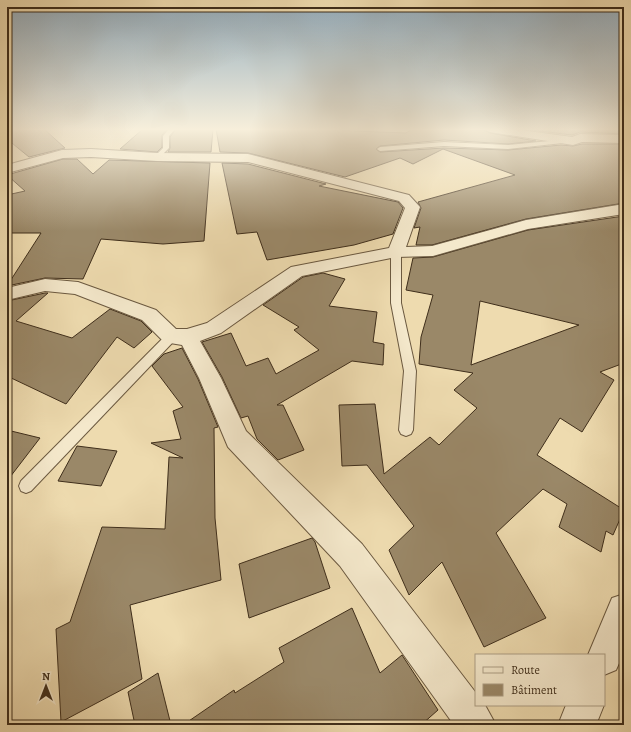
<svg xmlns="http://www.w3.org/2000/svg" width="631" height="732" viewBox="0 0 631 732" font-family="Alegreya,serif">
<rect width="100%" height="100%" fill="#eedbaf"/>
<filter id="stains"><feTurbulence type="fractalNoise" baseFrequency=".005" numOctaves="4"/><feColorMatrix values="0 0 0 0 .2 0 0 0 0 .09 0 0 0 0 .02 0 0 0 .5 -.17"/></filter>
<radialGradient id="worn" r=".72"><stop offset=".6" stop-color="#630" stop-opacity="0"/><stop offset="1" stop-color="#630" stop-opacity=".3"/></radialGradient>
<g fill="#9a8868" stroke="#3f2e1b" fill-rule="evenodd">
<path d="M7,129H44L65,148L29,157L7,139Z"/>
<path d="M143,129H167L162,135V147L157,152L120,149Z"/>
<path d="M176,129H213L211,152H168L170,148V137Z"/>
<path d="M216,129H354V131L406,133L412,129H483L490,133L536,141L508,144L444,140L380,146L376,149L380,152L444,148L508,150L561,145L573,146L582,144H624V203L526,219L432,245H416L420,227L414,228L421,208L418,202L515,175L443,149L413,164L400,158L345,177L248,153L220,152Z"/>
<path d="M523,129H624V134L580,132L572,135Z"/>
<path d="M63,159H77L93,174L109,160L210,163L204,241L163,244L101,239L83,279L45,278L7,286L41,233H7V195L25,191L7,175Z"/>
<path d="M222,163L248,164L326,184L319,186L398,202L403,208L393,234L354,245L267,260L257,232L237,234Z"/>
<path d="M624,216V363L600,372L614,380L582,432L560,418L537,455L624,510L613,535L606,531L601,552L559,527L567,504L543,489L496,533L546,618L484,647L442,562L409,595L389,550L414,526L367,465L342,466L339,405L375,404L384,474L430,437L439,445L477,408L454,390L473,373L419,364L421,337L433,295L406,290L413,258L433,257L528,230ZM480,301L579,325L471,365Z"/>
<path d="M323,273L345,279L329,306L377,312L373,342L384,344L383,365L352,361L277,405H283L304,450L278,460L257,439L248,416L241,418L222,377L202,342L231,333L246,366L268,358L276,374L319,350L294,330L299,327L263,305L303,277Z"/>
<path d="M45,293H48L16,321L72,338L110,309L141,321L152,332L134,348L117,337L66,404L7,376V301Z"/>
<path d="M182,348L198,379L218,427L214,428L215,518L221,580L130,605L142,679L61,722L56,629L70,622L102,527L165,529L169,457L183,458L151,443L181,439L173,411L183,407L152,366L164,354Z"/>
<path d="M7,430L40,438L7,481Z"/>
<path d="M77,446L117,451L101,486L58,481Z"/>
<path d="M312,538L315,542L330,588L249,618L239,564Z"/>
<path d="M352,608L380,673L402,655L438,710L421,725H183L234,690L235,693L284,662L279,648Z"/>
<path d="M158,673L171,725H135L128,692Z"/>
</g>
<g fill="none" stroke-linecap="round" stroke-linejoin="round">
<g stroke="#6b5940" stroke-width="2">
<g id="lane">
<path d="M169,129H175L169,136V148L159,158H155V156L163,148V136Z"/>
<path d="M570,139L573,141L572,142L508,149L444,146L380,151L377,149L380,147L444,142L508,145Z"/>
<path d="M396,249L401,252V303L416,371L413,430L411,434L406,436L401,434L399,430L404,371L391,303V252Z"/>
<path d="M171,333L175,334L177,337L175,340L31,491L26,493L21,491L19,486L21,481L167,334Z"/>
</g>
</g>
<g stroke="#6b5940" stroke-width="2">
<g id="street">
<path d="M484,129H513L572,137L580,134L624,135V143L582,142L573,145L490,132Z"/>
<path d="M91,149L157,153L248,154L409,195L420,207L406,247L432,246L526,220L624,204V214L528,229L433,256L396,257L302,276L221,333L200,341L221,378L246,431L362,544L476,693V705H485L496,725H454L340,566L228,447L199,378L182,345L164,342L142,320L75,294L45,291L7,300V288L45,279L78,282L156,310L176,329H187L207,323L291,267L389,248L405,208L399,201L248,162L157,161L91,157L63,158L7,173V165L62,150Z"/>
<path d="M624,594V652L616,670L604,675V655H588L612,598Z"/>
<path d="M566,705H604L596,725H558Z"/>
</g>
</g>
<use href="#lane" fill="#f4e8cb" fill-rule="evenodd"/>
<use href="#street" fill="#f4e8cb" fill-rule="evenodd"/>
</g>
<linearGradient id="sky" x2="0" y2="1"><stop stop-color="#92acbd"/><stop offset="0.56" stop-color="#f7efdb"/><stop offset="1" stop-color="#f7efdb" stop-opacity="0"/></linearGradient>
<rect width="631" height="231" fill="url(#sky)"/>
<rect width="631" height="732" fill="none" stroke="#eedbaf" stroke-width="24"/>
<rect x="8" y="8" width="615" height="716" fill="none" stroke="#3f2e1b" stroke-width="2"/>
<rect x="12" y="12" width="607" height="708" fill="none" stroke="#3f2e1b"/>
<rect x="475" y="654" width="130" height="52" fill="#f4e8cb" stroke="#ac9e85"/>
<rect x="483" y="667" width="20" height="6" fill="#f4e8cb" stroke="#ac9e85"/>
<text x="511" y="674" font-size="12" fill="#3f2e1b">Route</text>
<rect x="483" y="684" width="20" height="12" fill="#9a8868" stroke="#ac9e85"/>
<text x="511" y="694" font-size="12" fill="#3f2e1b">Bâtiment</text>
<g transform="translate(46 686)" stroke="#f4e8cb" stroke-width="3" paint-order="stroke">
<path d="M0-3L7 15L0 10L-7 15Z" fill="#3f2e1b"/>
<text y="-6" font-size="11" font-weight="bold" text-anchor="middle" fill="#3f2e1b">N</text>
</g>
<rect width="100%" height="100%" filter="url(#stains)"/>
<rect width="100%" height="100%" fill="url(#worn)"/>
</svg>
